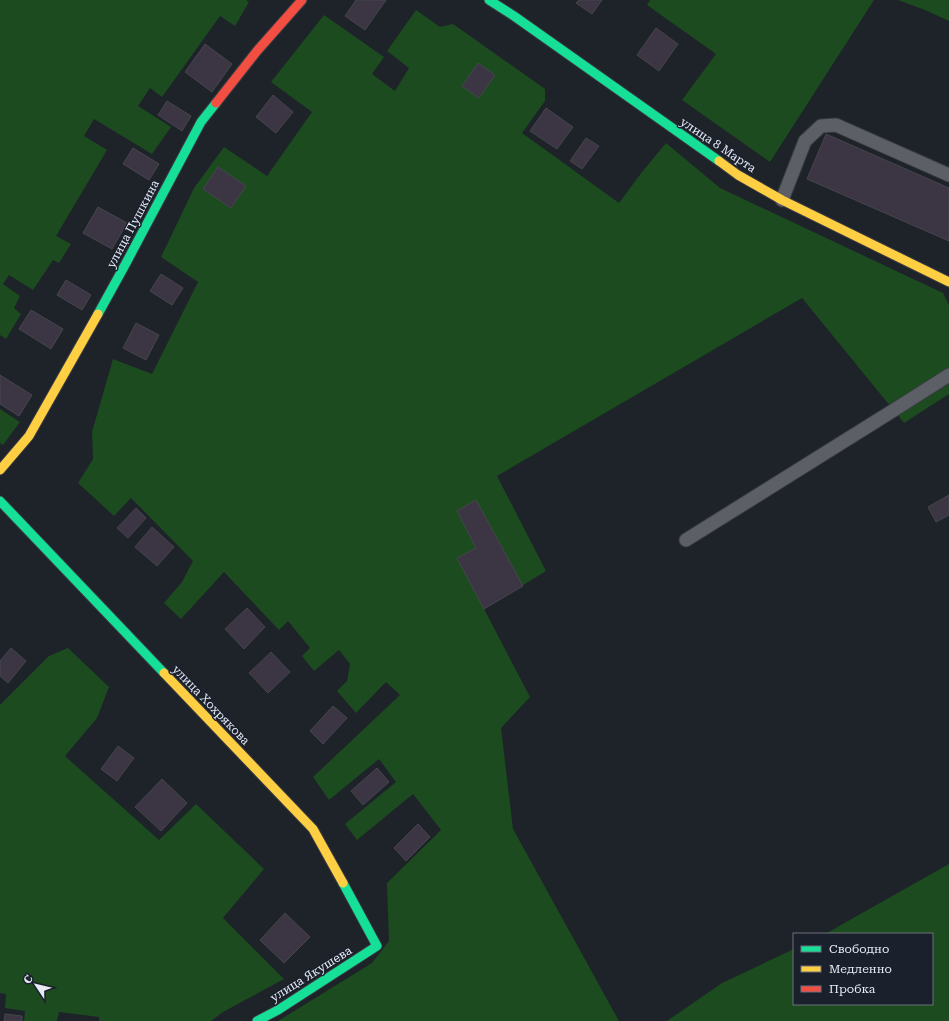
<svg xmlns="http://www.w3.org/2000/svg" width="949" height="1021" viewBox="0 0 949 1021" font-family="'Roboto Serif',serif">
<rect width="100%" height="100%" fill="#1e2229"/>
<g fill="#1c4b1f">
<path d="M0,0H246L249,2L235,26L220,16L162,97L150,88L138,106L171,127L152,154L94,119L84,136L107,150L56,236L71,244L59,263L53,260L33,290L9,275L3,284L20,296L14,308L21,314L6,339L0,335Z"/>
<path d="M650,0H874L770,162L682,100L716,54L647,5Z"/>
<path d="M898,0H949V21L925,10Z"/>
<path d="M416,10L440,27L453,24L545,89V101L522,133L619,203L642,172L666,143L720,188L943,293L949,305V394L904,423L802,298L497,476L546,571L484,609L530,697L501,728L513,829L619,1021H278L372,963L389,941L387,883L441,830L413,794L357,840L345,824L396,782L379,759L329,800L313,777L400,695L386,682L356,713L337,691L347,681L350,664L339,650L314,671L302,656L310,648L288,621L279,630L224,572L181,619L164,603L182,582L193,561L131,498L114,516L78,483L93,459L92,432L113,359L152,374L198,282L161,257L194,188L224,147L267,176L312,112L271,82L324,15L384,57L372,74L395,91L409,68L387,51Z"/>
<path d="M0,409L20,422L3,445L0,443Z"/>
<path d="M68,648L109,687L97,718L65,756L159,840L196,804L264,869L223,918L284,979L223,1012L211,1021H99V1017L59,1012L57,1021H24L25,1011L5,1008L6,994L0,993V705L49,656Z"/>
<path d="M949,864V1021H667L722,983L794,949V1004H932V934H825Z"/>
</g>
<g fill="#3c3543" stroke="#46464c">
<path d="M356,0H386L365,30L345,16Z"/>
<path d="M579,0H602L592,14L576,3Z"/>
<path d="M656,28L678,44L659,71L637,55Z"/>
<path d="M205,44L232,64L212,92L185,72Z"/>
<path d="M478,63L495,75L479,98L462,86Z"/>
<path d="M273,95L293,112L276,133L256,117Z"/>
<path d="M167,101L191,116L182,131L158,115Z"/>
<path d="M546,108L573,127L557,149L530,131Z"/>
<path d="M826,134L949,188V241L807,179Z"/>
<path d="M586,138L599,146L582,169L570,161Z"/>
<path d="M133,148L159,164L149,180L123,164Z"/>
<path d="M218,167L246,186L231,208L203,189Z"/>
<path d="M98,207L127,223L112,249L83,233Z"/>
<path d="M161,274L183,288L172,305L150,291Z"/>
<path d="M66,280L91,295L82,310L57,295Z"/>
<path d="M31,310L63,329L51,349L19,329Z"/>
<path d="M136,323L159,335L146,360L123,348Z"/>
<path d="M0,375L32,395L19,416L0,404Z"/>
<path d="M949,495V515L936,522L928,507Z"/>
<path d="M476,500L523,586L484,609L457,558L476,548L457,511Z"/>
<path d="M136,508L146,518L128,538L117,528Z"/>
<path d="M152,527L174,547L157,566L135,547Z"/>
<path d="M247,608L265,627L244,649L225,629Z"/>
<path d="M11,648L26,661L8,683L0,676V661Z"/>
<path d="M271,652L290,672L268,693L249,673Z"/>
<path d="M333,706L347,718L323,744L310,731Z"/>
<path d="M118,746L134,758L117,781L101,769Z"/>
<path d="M377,768L389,782L363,805L351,791Z"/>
<path d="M162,779L187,803L161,831L135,807Z"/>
<path d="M418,824L430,837L406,861L394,848Z"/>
<path d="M285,913L310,937L284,963L260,940Z"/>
<path d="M5,1014L22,1016V1021H4Z"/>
</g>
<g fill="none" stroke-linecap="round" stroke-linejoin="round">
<g stroke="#393c42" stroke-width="15">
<g id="lane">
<path d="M782,200L805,141L821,126L836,125L949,175"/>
<path d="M686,540L894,410L949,375"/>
</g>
</g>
<g stroke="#393c42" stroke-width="11">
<g id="fast">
<path d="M489,0L514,16L719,161"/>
<path d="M98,314L125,265L201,122L216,103"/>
<path d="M0,501L164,673"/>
<path d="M257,1021L278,1010L377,946L343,883"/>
</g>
</g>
<g stroke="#393c42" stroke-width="11">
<g id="slow">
<path d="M719,161L738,175L782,200L949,282"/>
<path d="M0,470L29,436L98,314"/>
<path d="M164,673L313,829L343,883"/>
</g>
</g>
<g stroke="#393c42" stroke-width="11">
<path id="jam" d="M216,103L257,51L302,0"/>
</g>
<use href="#lane" stroke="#5c5f65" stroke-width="13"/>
<use href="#fast" stroke="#16e098" stroke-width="9"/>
<use href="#slow" stroke="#ffcf43" stroke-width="9"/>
<use href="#jam" stroke="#f24e42" stroke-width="9"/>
</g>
<g text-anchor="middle" stroke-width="3" stroke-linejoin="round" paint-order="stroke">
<g font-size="12" fill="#e6eaf3" stroke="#1a212d">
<text transform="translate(718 145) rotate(34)" y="4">улица 8 Марта</text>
<text transform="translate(133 224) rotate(-62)" y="4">улица Пушкина</text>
<text transform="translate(211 705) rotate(46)" y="4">улица Хохрякова</text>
<text transform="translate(311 974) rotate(-32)" y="4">улица Якушева</text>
</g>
</g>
<rect x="793" y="933" width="140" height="72" fill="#1a212d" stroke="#6c717c"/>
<rect x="801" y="946" width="20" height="6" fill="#16e098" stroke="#6c717c"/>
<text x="829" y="953" font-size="12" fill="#e6eaf3">Свободно</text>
<rect x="801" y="966" width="20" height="6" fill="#ffcf43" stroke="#6c717c"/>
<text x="829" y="973" font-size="12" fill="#e6eaf3">Медленно</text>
<rect x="801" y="986" width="20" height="6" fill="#f24e42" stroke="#6c717c"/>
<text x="829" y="993" font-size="12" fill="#e6eaf3">Пробка</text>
<g transform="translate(36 985) rotate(305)" stroke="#1a212d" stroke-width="3" paint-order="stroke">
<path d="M0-3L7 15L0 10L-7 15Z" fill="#e6eaf3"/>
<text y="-6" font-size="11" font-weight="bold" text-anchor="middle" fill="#e6eaf3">С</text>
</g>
</svg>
